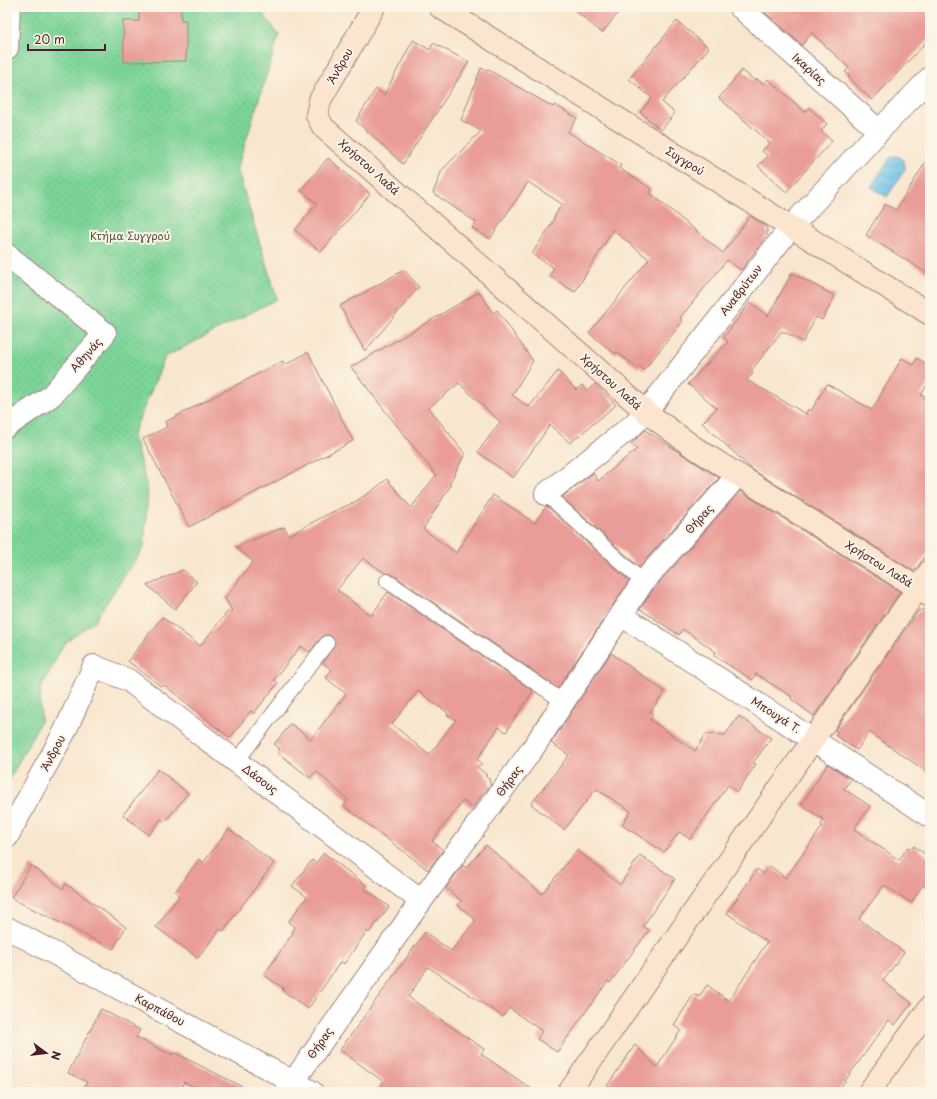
<svg xmlns="http://www.w3.org/2000/svg" width="937" height="1099" viewBox="0 0 937 1099" font-family="'Playpen Sans',sans-serif">
<defs>
<pattern id="green-dots" width="8" height="8" patternUnits="userSpaceOnUse"><rect width="8" height="8" fill="#7bd499"/><path d="M2 2h.1M6 6h.1" fill="none" stroke="#6cb684" stroke-width="1.8" stroke-linecap="round"/></pattern>
<pattern id="water-waves" width="16" height="10" patternUnits="userSpaceOnUse"><rect width="16" height="10" fill="#6ec3ea"/><path d="M0 5q4-4 8 0t8 0" fill="none" stroke="#61a7c9"/></pattern>
</defs>
<rect width="100%" height="100%" fill="#fcf5e5"/>
<filter id="ink" filterUnits="userSpaceOnUse"><feTurbulence type="fractalNoise" baseFrequency=".025" numOctaves="2"/><feDisplacementMap in="SourceGraphic" scale="8" xChannelSelector="R" yChannelSelector="G"/><feConvolveMatrix kernelMatrix="1 2 1 2 8 2 1 2 1" color-interpolation-filters="sRGB"/></filter>
<filter id="wash" filterUnits="userSpaceOnUse"><feTurbulence type="fractalNoise" baseFrequency=".012" numOctaves="4" result="noise"/><feDisplacementMap in="SourceGraphic" scale="16" xChannelSelector="R" yChannelSelector="G"/><feGaussianBlur stdDeviation="0.9" result="paint"/><feColorMatrix in="noise" values="0 0 0 0 0 0 0 0 0 0 0 0 0 0 0 0 0 1.4 0 .05"/><feComposite in="paint" operator="in"/></filter>
<g filter="url(#wash)">
<rect width="100%" height="100%" fill="#f8e6cf"/>
<path fill="url(#green-dots)" stroke="#627a62" d="M7,7H258L279,35L237,169L277,299L165,357L133,434L148,492L144,547L95,620L63,645L40,690L41,720L7,784Z"/>
<path fill="url(#water-waves)" stroke="#5c718a" d="M893,156C901,155 906,162 905,169L887,197L871,187L890,158Z"/>
<g id="blocks">
<g fill="#e99c98" fill-rule="evenodd">
<path d="M139,7H181V20H186V61L124,62L123,21H139Z"/>
<path d="M571,7H623L602,33Z"/>
<path d="M759,7H930V38L872,100L848,77L850,76L845,72L849,68L812,33L802,45Z"/>
<path d="M677,21L709,48L662,102L675,113L661,130L640,112L652,98L629,79Z"/>
<path d="M413,40L430,50L433,43L469,62L403,164L356,121L376,89L384,95Z"/>
<path d="M481,68L487,71V69L553,107L555,105L577,118L568,132L621,165L619,168L652,189L650,193L723,253L750,216L767,227V235L741,270L727,260L680,318L683,321L644,370L640,366L638,368L617,352L615,354L589,333L649,259L613,230L575,292L549,276L554,268L532,254L554,220L553,219L562,204L528,182L490,239L472,228L476,222L433,193L442,170L481,131L461,120Z"/>
<path d="M742,70L755,81L757,79L763,84L768,79L805,112L809,108L827,124L821,131L832,141L786,192L758,166L768,156L762,151L770,143L719,98Z"/>
<path d="M930,155V275L866,235L885,204L896,210Z"/>
<path d="M328,158L370,194L321,252L295,230L317,204L301,190Z"/>
<path d="M404,270L419,287L365,351L340,306Z"/>
<path d="M792,273L835,296L822,320L816,317L803,342L782,331L751,371L753,373L747,380L806,414L808,409L811,411L827,384L872,410L902,358L913,365L917,358L930,366V380L921,395L930,401V550L914,571L753,470L702,423L717,408L688,384L728,342L724,337L750,302L768,316Z"/>
<path d="M479,292L493,313L497,310L533,361L512,395L529,407L558,371L576,390L582,385L587,391L595,384L616,405L570,443L550,425L513,478L478,452L500,422L459,383L429,408L465,454L449,484L451,485L423,529L456,553L493,495L535,523L544,509L547,506L629,581L558,688L392,574L385,573L363,558L337,590L371,616L388,592L533,691L506,732L499,727L477,760L482,763L478,768L487,775L485,776L490,780L489,782L491,784L472,808L463,801L432,841L443,850L428,870L344,806L348,800L316,771L310,778L277,752L280,749L274,744L291,724L311,739L346,694L326,678L332,670L323,663L335,644V640L332,636L328,635H323L309,652L301,646L276,677L274,680L278,683L254,713L251,711L230,738L164,685L162,687L128,661L162,617L200,646L229,610L233,613L225,598L253,562L236,547L284,527L289,535L330,513L353,503L372,491L387,479L411,508L436,475L437,476L401,431L351,367ZM418,691L448,713L447,715L456,720L429,755L392,724Z"/>
<path d="M308,352L353,441L189,527L143,439L167,427L165,422L283,361L285,365Z"/>
<path d="M645,430L719,478L639,567L562,497L593,473L598,481L637,449L631,444Z"/>
<path d="M740,491L900,592L814,716L791,699L792,697L756,674L752,680L713,655L716,652L683,629L679,635L640,609L653,590Z"/>
<path d="M183,570L197,582L175,609L147,585Z"/>
<path d="M930,608V774L869,732L857,750L835,735L837,732L835,730L918,611Z"/>
<path d="M611,653L665,692L650,712L653,714L650,720L695,751L706,734L725,735L739,716L771,738L753,763L756,764L737,792L728,785L690,839L679,832L664,852L622,825L631,811L596,789L564,830L531,804L569,755L551,743Z"/>
<path d="M828,764L851,779L844,789L870,806L854,829L899,860L908,847L911,849L914,846L930,858V889L923,885L911,903L884,885L859,919L904,952L883,981L912,1003L895,1025L889,1020L837,1092H603L635,1045L657,1067L681,1030L674,1025L694,994L699,997L707,985L729,1001L767,942L727,913L757,869L764,874L770,866L786,878L822,827L821,825L824,820L801,805Z"/>
<path d="M158,769L188,793L165,822L161,819L149,835L123,815Z"/>
<path d="M229,829L274,863L223,931L220,929L198,958L156,927L179,896L175,892L199,859L203,863Z"/>
<path d="M486,845L542,894L577,850L620,885L640,855L675,879L643,926L649,930L610,983L608,981L557,1052L537,1039L542,1031L509,1008L503,1017L428,967L408,997L484,1049L481,1054L536,1092H375L384,1082L340,1050L425,932L451,951L476,920L458,905L462,901L446,888L463,865L466,868Z"/>
<path d="M324,853L367,886L365,889L389,907L369,933L367,931L344,964L341,961L308,1009L282,990L283,988L264,975L293,933L292,932L295,927L288,922L307,897L292,886L312,860L316,863Z"/>
<path d="M31,865L63,889L66,884L126,927L113,949L11,898Z"/>
<path d="M101,1009L140,1030L136,1037L172,1055L173,1052L253,1092H206L184,1082L179,1092H81L87,1082L68,1073Z"/>
</g>
</g>
</g>
<g filter="url(#ink)">
<use href="#blocks" fill-opacity="0" stroke="#a1827d" stroke-width="1"/>
<g fill="none" stroke-linecap="round" stroke-linejoin="round">
<g stroke="#a1827d" stroke-width="16">
<g id="service">
<path d="M546,494L643,582"/>
<path d="M387,581L564,702"/>
<path d="M237,761L327,643"/>
</g>
</g>
<g stroke="#a1827d" stroke-width="24">
<g id="minor">
<path d="M740,7L879,131"/>
<path d="M7,48L9,7"/>
<path d="M7,255L105,333L51,396L7,426"/>
<path d="M546,494L632,426L646,412L791,227L879,131L930,78"/>
<path d="M621,615L930,816"/>
<path d="M7,837L65,731L94,666L128,680L421,901"/>
<path d="M7,928L312,1092"/>
<path d="M286,1092L421,901L531,751L643,582L738,475"/>
</g>
</g>
<g stroke="#a1827d" stroke-width="24">
<g id="secondary">
<path d="M374,7L320,100L317,115L323,127L646,412L692,446L930,596"/>
<path d="M440,7L930,314"/>
<path d="M569,1092L930,571"/>
<path d="M869,1092L930,1007"/>
</g>
</g>
<use href="#service" stroke="#fff" stroke-width="14"/>
<use href="#minor" stroke="#fff" stroke-width="22"/>
<use href="#secondary" stroke="#fce5cf" stroke-width="22"/>
</g>
</g>
<g text-anchor="middle" stroke-width="4" stroke-linejoin="round" paint-order="stroke">
<g font-size="11" fill="#4a1f2b" stroke="#fcf5e5">
<text transform="translate(340 66) rotate(-60)" y="4">Άνδρου</text>
<text transform="translate(809 69) rotate(42)" y="4">Ικαρίας</text>
<text transform="translate(685 161) rotate(32)" y="4">Συγγρού</text>
<text transform="translate(369 167) rotate(42)" y="4">Χρήστου Λαδά</text>
<text transform="translate(741 290) rotate(-52)" y="4">Αναβρύτων</text>
<text transform="translate(86 355) rotate(-49)" y="4">Αθηνάς</text>
<text transform="translate(611 382) rotate(42)" y="4">Χρήστου Λαδά</text>
<text transform="translate(699 519) rotate(-48)" y="4">Θήρας</text>
<text transform="translate(879 564) rotate(32)" y="4">Χρήστου Λαδά</text>
<text transform="translate(776 715) rotate(33)" y="4">Μπουγά Τ.</text>
<text transform="translate(53 753) rotate(-62)" y="4">Άνδρου</text>
<text transform="translate(260 779) rotate(37)" y="4">Δάσους</text>
<text transform="translate(509 781) rotate(-54)" y="4">Θήρας</text>
<text transform="translate(160 1010) rotate(28)" y="4">Καρπάθου</text>
<text transform="translate(320 1043) rotate(-55)" y="4">Θήρας</text>
</g>
<g font-size="11" fill="#59554c" stroke="#fcf5e5">
<text x="130" y="240">Κτήμα Συγγρού</text>
</g>
</g>
<rect width="937" height="1099" fill="none" stroke="#fcf5e5" stroke-width="24"/>
<g transform="translate(46 1053) rotate(105)" stroke="#fcf5e5" stroke-width="3" paint-order="stroke">
<path d="M0-3L7 15L0 10L-7 15Z" fill="#4a1f2b"/>
<text y="-6" font-size="11" font-weight="bold" text-anchor="middle" fill="#4a1f2b">N</text>
</g>
<path d="M28 44v6h77v-6" fill="none" stroke="#4a1f2b" stroke-width="2"/>
<text x="34" y="44" font-size="12" fill="#4a1f2b" stroke="#fcf5e5" stroke-width="3" paint-order="stroke">20 m</text>
</svg>
